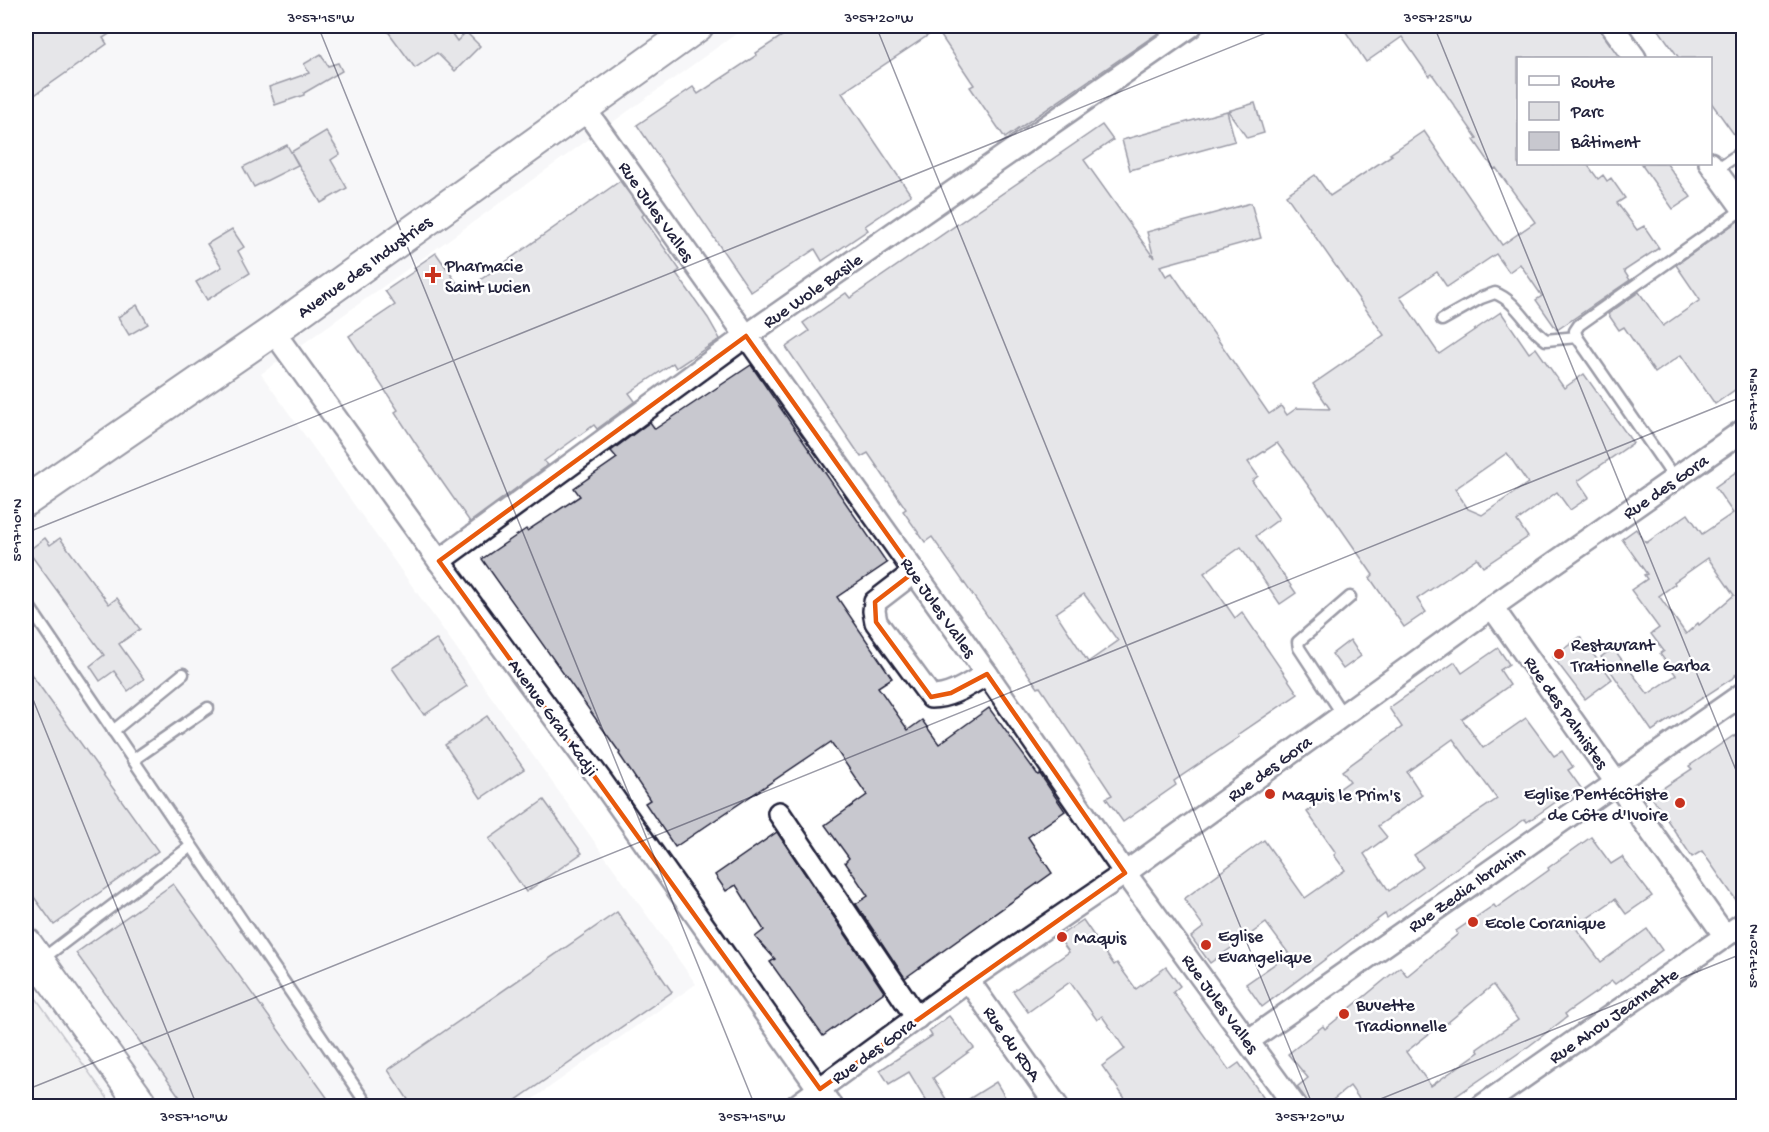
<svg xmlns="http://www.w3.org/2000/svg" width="1769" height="1132" viewBox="0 0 1769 1132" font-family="'Gochi Hand',sans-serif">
<rect width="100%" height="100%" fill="#fff"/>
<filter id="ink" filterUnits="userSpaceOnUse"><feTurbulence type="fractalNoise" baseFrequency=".0167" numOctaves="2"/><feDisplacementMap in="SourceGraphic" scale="12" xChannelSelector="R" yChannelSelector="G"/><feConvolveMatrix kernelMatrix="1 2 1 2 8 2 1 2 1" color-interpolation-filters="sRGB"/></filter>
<g filter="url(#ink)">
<path fill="#eeeef1" d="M26,26H747L261,374L696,984L523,1106H26Z"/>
<path fill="#dfdfe2" stroke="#80808e" stroke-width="1.5" d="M26,984L113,1106H26Z"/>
<g fill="#c8c8cf" stroke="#22223b" stroke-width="1.5" fill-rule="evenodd">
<path d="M26,26H122L103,38L107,44L26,101Z"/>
<path d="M384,26H446L457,41L466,32L480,46L455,71L437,53L415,68Z"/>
<path d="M797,26H942L842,93L911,195L865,226L868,230L822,261L815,249L751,292L637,125L693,87L698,94L757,55L756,53Z"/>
<path d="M957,26H1168L1005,138L970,87L974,85L941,36Z"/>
<path d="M1342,26H1600L1602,33L1620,58H1518V164H1587L1598,179L1603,175L1607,181L1611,178L1625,198L1617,203L1637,230L1644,226L1659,248L1624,271L1630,280L1557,330L1536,300L1542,296L1520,264L1509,272L1496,254L1447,287L1437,272L1400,297L1439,354L1501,312L1529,353L1536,348L1564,388L1584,374L1633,443L1578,481L1589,497L1570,510L1557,492L1517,521L1528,537L1483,567L1477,558L1417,599L1426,612L1404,627L1370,578L1373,575L1330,513L1329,514L1277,443L1248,462L1258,476L1252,481L1279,519L1256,536L1296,593L1280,604L1241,547L1204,573L1235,618L1242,612L1298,694L1238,735L1239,737L1174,781L1176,785L1123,822L1106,798L1112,795L1040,687L1038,688L932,537L925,542L903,511L906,509L868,453L861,457L786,347L809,331L803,323L846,293L850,298L1102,125L1113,140L1084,160L1154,258L1147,232L1251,203L1261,238L1160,266L1166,276L1172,273L1269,414L1281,406L1287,415L1297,408L1330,409L1313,384L1384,335L1286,195L1315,175L1330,196L1392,155L1390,154L1424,131L1502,245L1535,222L1496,168L1494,169L1474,140L1477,138L1432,74L1429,76L1402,37L1366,62ZM1507,453L1528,483L1482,515L1468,509L1455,489ZM1084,594L1118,641L1088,662L1056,613Z"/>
<path d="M1656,26H1743V144H1741L1710,101V58H1679Z"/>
<path d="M321,54L328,66L338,63L342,71L304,93V95L275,105L269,87L309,73L304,64Z"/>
<path d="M1255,103L1264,133L1247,138L1228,111Z"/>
<path d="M1227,111L1235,141L1130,170L1122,140Z"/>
<path d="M326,131L340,154L331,160L347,188L321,203L291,152Z"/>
<path d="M287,145L298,165L254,187L243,167Z"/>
<path d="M1641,164H1667L1691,197L1673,209Z"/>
<path d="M620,181L644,214L642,216L680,270L676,273L708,318L720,339L676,368L673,363L629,393L635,401L597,429L594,425L544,461L548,465L470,522L422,453L395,412L398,410L349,336L395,305L385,291L416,270L414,268L436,253L463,292Z"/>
<path d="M1738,221L1743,222V384L1715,404L1681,355L1655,373L1624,327L1619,330L1608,314L1639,292L1663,326L1700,300L1676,265Z"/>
<path d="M232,229L244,247L238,251L250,273L207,300L196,282L222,267L207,244Z"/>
<path d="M137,305L148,324L129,335L118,317Z"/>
<path d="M751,365L887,563L837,597L892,678L878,687L908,730L922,720L939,744L989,708L1038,775L1040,774L1065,811L1028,837L1052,873L905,978L856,904L868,896L845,862L849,858L825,825L867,795L831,742L675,847L645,803L650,800L619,754L620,753L482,559L526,529L527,531L580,496L574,488L617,458L611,451L650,422L655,429Z"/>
<path d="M1743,467V669L1735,675L1736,676L1652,731L1601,657L1613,648L1648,694L1676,675L1660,654L1664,651L1651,634L1659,628L1631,590L1647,579L1644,575L1647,574L1622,539L1636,529L1646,543L1688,514L1702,534L1733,513L1715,487ZM1708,558L1734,595L1699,625L1698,623L1686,634L1659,596L1675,584L1674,582Z"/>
<path d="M45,538L50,545L60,538L109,604L117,598L140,629L119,644L144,679L128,691L114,671L100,681L90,666L104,655L28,551Z"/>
<path d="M1580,637L1612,679L1585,699L1553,657Z"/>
<path d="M436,639L467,686L424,715L392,668Z"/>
<path d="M1350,640L1361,656L1343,669L1332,654Z"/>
<path d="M1498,648L1509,664L1500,670L1510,685L1462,719L1483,748L1526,718L1554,756L1562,751L1573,767L1568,770L1581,788L1565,800L1563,797L1527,822L1525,819L1387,918L1385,914L1262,1007L1246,984L1289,954L1266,923L1210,963L1191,937L1204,927L1184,899L1264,840L1305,898L1345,870L1334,855L1336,853L1307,812L1350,781L1342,771L1402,727L1389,708L1455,662L1462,673ZM1453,739L1497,799L1414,855L1423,867L1389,891L1364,854L1387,837L1378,826L1422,795L1407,772Z"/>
<path d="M26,667L158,851L54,925L26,886Z"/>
<path d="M487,716L524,769L481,798L445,745Z"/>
<path d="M1743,730V910L1702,851L1692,857L1651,796L1692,769L1689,766L1733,736L1734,737Z"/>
<path d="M544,800L582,853L526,892L489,839Z"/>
<path d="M777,832L884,992L823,1036L770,962L775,959L755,937L764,930L736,885L726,891L715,875Z"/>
<path d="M1591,837L1611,864L1622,857L1652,896L1626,914L1615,899L1575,927L1601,962L1647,929L1662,950L1615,984L1612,981L1565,1014L1567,1017L1529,1046L1440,1107H1365L1350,1086L1324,1107H1307L1306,1099L1297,1087L1308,1078L1288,1054L1323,1026L1325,1029L1400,967L1407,976L1458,934L1456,931L1494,905L1496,908L1549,870L1548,868ZM1493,985L1518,1020L1477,1049L1479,1052L1431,1086L1406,1052L1439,1026L1441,1028Z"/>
<path d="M173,884L334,1107H187L76,953Z"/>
<path d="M617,912L672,992L506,1107H413L388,1070Z"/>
<path d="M1083,920L1114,965L1117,963L1136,989L1166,967L1180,986L1173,992L1229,1070L1239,1063L1270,1107H1131L1102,1066L1125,1049L1102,1016L1097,1020L1070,982L1028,1012L1013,991L1069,952L1058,937Z"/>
<path d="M949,1016L974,1048L933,1078L951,1107H930L909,1072L889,1084L880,1070L932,1036L929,1031Z"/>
<path d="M996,1082L1011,1107H956Z"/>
</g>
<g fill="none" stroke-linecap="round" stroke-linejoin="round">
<g stroke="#22223b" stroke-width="15">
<g id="lane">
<path d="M1715,170L1744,151"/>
<path d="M1442,320L1481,298L1495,293C1518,302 1526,326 1546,340L1577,337"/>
<path d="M1675,479L1577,337L1575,331L1579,325L1743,209"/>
<path d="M26,602L368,1106"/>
<path d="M1343,715L1299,648L1298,642L1350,597"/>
<path d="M113,731L183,674"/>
<path d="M133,760L208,708"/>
<path d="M41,960L191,846"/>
</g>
</g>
<g stroke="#22223b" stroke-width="26">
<g id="street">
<path d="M1612,26L1635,58"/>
<path d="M584,108L987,674L1125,873L1295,1106"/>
<path d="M1710,163L1744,210"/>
<path d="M273,331L439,561L602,782L831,1106"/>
<path d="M439,561L746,336L1191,26"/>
<path d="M914,572L875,602L874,611L876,622L931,697C952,697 969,684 987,674"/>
<path d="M1492,607L1725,936"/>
<path d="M779,813L917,1018"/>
<path d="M968,980L1057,1106"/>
<path d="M1248,1041L1744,693"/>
<path d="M796,1106L968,980L1125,873L1492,607L1744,430"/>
<path d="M1482,1106L1744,923"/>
</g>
</g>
<g stroke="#22223b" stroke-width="34">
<g id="secondary">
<path d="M26,501L273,331L698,26"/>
<path d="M26,943L143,1106"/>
</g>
</g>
<use href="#lane" stroke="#fff" stroke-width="10"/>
<use href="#street" stroke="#fff" stroke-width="21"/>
<use href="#secondary" stroke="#fff" stroke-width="30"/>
</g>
</g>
<path d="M0 0H1769V1132H0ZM746,336L914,572L875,602L876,622L931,697L951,693L987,674L1125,873L820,1089L439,561Z" fill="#fff" fill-opacity=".55" fill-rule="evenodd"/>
<path fill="none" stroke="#e8590c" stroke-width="4.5" stroke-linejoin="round" d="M746,336L914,572L875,602L876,622L931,697L951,693L987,674L1125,873L820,1089L439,561Z"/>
<path fill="none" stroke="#22223b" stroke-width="1.5" stroke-opacity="0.45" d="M318,26L755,1106M876,26L1313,1106M1434,26L1744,790M26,533L1283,26M26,682L197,1106M26,1090L1744,396M1363,1106L1744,953"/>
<g fill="#c8321e" stroke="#fff" stroke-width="2">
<path d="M430 266h6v6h6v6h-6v6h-6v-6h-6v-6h6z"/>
<circle cx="1559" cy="654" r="6"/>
<circle cx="1270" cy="794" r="6"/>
<circle cx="1680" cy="803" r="6"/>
<circle cx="1473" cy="922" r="6"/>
<circle cx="1062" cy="937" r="6"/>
<circle cx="1206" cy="945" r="6"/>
<circle cx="1344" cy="1014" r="6"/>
</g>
<g text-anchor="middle" stroke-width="5" stroke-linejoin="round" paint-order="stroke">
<g font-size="18" fill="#22223b" stroke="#fff">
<text transform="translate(657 211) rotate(55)" y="6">Rue Jules Valles</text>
<text transform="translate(364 266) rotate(-36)" y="6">Avenue des Industries</text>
<text transform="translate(812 290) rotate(-35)" y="6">Rue Wole Basile</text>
<text transform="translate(1665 486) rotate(-35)" y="6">Rue des Gora</text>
<text transform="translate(939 607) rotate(55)" y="6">Rue Jules Valles</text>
<text transform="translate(1567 712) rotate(55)" y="6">Rue des Palmistes</text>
<text transform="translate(554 717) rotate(54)" y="6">Avenue Grah Kadji</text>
<text transform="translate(1269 768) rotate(-36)" y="6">Rue des Gora</text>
<text transform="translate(1466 888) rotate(-35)" y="6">Rue Zedia Ibrahim</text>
<text transform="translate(1221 1003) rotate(54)" y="6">Rue Jules Valles</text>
<text transform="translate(1613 1015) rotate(-35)" y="6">Rue Ahou Jeannette</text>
<text transform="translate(1013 1043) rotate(55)" y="6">Rue du RDA</text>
<text transform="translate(873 1050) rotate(-36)" y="6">Rue des Gora</text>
</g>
<g font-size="18" fill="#22223b" stroke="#fff" text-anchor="start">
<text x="445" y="271">Pharmacie<tspan x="445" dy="21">Saint Lucien</tspan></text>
<text x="1571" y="650">Restaurant<tspan x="1571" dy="21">Trationnelle Garba</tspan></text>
<text x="1668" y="799" text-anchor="end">Eglise Pentécôtiste<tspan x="1668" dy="21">de Côte d'Ivoire</tspan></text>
<text x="1282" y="800">Maquis le Prim's</text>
<text x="1485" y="928">Ecole Coranique</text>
<text x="1218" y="941">Eglise<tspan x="1218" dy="21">Evangelique</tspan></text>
<text x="1074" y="943">Maquis</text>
<text x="1356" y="1010">Buvette<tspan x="1356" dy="21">Tradionnelle</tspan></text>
</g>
</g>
<rect width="1769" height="1132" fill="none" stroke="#fff" stroke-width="66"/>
<rect x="1517" y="57" width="195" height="108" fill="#ffffff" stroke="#a7a7b1" stroke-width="1.5"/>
<rect x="1529" y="76" width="30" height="9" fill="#ffffff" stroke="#a7a7b1" stroke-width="1.5"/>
<text x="1571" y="87" font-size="18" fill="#22223b">Route</text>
<rect x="1529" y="102" width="30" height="18" fill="#dfdfe2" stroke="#a7a7b1" stroke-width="1.5"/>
<text x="1571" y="117" font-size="18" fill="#22223b">Parc</text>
<rect x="1529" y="132" width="30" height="18" fill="#c8c8cf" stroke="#a7a7b1" stroke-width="1.5"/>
<text x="1571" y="147" font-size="18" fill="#22223b">Bâtiment</text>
<rect x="33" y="33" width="1703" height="1066" fill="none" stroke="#22223b" stroke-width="2"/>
<g font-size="15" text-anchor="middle" fill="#22223b">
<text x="321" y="22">3°57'15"W</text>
<text x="879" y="22">3°57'20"W</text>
<text x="1438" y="22">3°57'25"W</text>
<text transform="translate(1752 399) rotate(-90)" y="5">5°17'15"N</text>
<text transform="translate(16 530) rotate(-90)" y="5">5°17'10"N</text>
<text transform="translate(1752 956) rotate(-90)" y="5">5°17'20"N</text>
<text x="194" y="1121">3°57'10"W</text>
<text x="752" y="1121">3°57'15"W</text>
<text x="1310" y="1121">3°57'20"W</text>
</g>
</svg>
